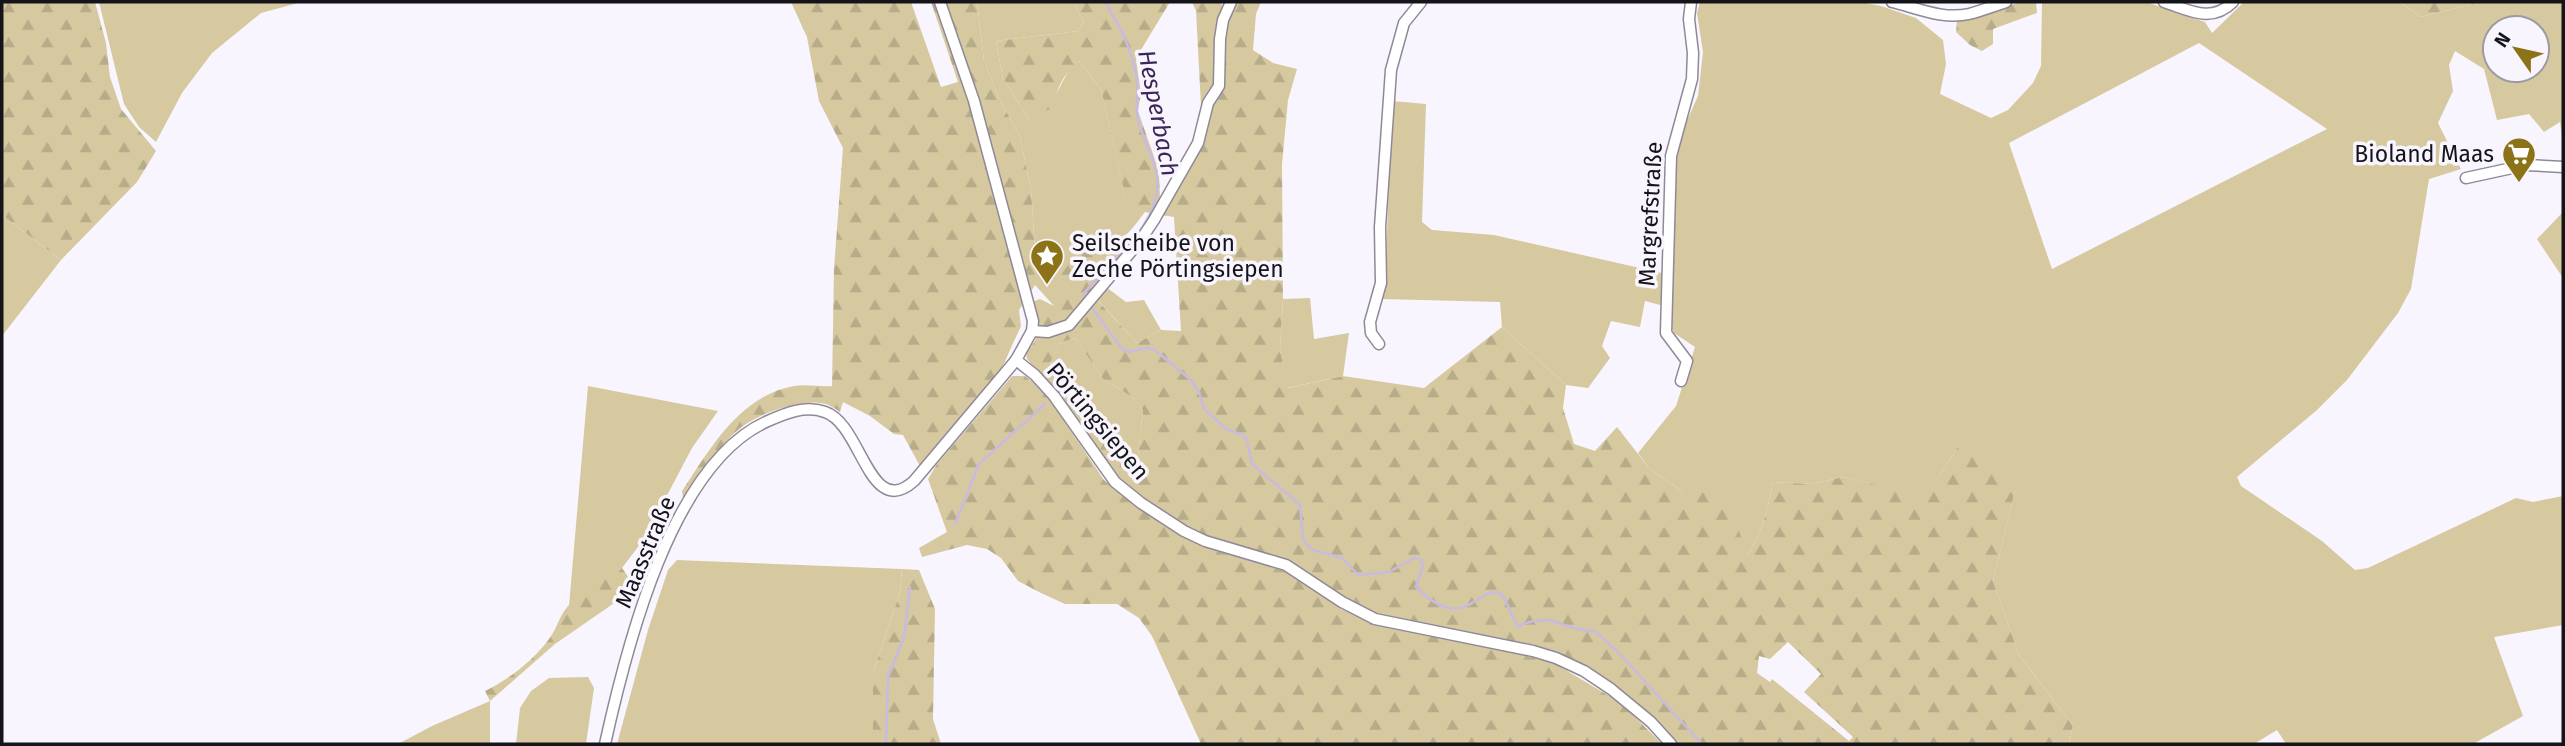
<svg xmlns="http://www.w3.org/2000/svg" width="2565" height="746" viewBox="0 0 2565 746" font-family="'Fira Sans',sans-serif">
<defs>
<pattern id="forest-firs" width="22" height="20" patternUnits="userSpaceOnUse" patternTransform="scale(1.75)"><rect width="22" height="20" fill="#d6c9a0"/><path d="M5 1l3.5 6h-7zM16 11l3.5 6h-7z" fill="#b7ac89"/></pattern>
</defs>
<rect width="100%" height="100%" fill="#f8f5fe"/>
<g fill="#d6c9a0" fill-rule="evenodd">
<path d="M99,2H302L261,13L212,53L182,93L156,142L139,127L124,104Z"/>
<path d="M977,2H1073L1084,21L1079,31L996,41L1003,79L1029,119L1054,98L1071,66L1079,61L1101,89L1127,203L1145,212C1121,244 1121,242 1082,247L1054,306L1035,285V249L1031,189L1020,137L998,96L984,61Z"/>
<path d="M1700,2H1860L1881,6L1916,18L1943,40L1946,64L1940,94L1991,118L2008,110L2033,83L2041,66L2042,2H2146L2205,22L2212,33L2244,2H2400L2420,17L2482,2H2563V143L2560,122L2544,132L2529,114L2497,120L2484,69L2455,51L2449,65L2453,91L2438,123L2461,169L2429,179L2411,289L2398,313L2347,380L2317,410L2237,477L2241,486L2322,541L2355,570L2368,568L2516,498L2533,502L2563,496V625L2494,637L2523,716L2473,744H2286L2277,730L2254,744H2069L2073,726L2019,655L1993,581L2015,491L1957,448L1941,474L1915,496L1844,477L1810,484L1773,482C1768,508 1762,533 1747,556L1683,492L1649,468L1638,453L1676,406L1695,347L1674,333L1669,321L1675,160L1681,134L1698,96L1703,52L1697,13ZM2495,28H2537V70H2495ZM2199,43L2327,129L2052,269L2009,143Z"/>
<path d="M1392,101L1426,104L1422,222L1432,230L1494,235L1662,273L1664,279V306L1645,301L1640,327L1611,321L1602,346L1610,358L1588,388L1566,385L1502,327L1500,302L1381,299L1385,286Z"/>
<path d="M2563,212V278L2537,239Z"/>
<path d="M2,215L61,260L2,336Z"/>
<path d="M1106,287L1126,302L1144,300L1161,330L1137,343L1097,299Z"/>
<path d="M1310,298L1314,339L1349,333L1343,376L1287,388L1280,350L1283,299Z"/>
<path d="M1075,338L1103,379L1132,397L1143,410L1138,456L1100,424L1050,362L1060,343Z"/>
<path d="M588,386L718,411L692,448L644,539L622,568L569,606Z"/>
<path d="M677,560L902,569L900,592L873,673V744H617L648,630L668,570Z"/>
<path d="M588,677L594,688L586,744H516L520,708L531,691L549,678Z"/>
<path d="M490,701V744H398L432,726Z"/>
</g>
<g fill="url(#forest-firs)" fill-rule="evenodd">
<path d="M2,2H95L106,43L110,77L121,109L156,151L137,182L61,260L2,215Z"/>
<path d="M791,2H911L941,87L958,82L931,2H977L984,61L998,96L1020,137L1031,189L1035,249V285L1019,310L1021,326L999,374L920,466L903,435L894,434L870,416L843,402L840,412C836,409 831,406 826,404C803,397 756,414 738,430C716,449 700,475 683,498L682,491C710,449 739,396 794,386C806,384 820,387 832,386L834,269L843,148L819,101L807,37Z"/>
<path d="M1073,2H1170L1136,58L1141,94L1138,111L1159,171L1160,199L1194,144L1201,106L1196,11L1192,2H1221L1223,10L1235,2H1261L1256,14L1253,50L1273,63L1297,69L1288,100L1282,164L1283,299L1280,350L1288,388L1343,376L1424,388L1502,327L1566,385L1563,408L1574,444L1595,451L1617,427L1649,468L1683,492L1710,493L1736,521L1747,556C1762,533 1768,508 1773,482L1810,484L1844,477L1915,495L1941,474L1957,448C1998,453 1996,456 2015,491L1993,581L2019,655L2073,726L2069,744H1677L1586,667L1374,614L1349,602L1306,571L1289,562L1205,536L1175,520L1144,499L1120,479L1102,458L1064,401L1027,359L1026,353C1044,331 1039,329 1032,302L1040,299L1054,306L1058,278L1082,247L1110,243L1126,238L1121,258L1091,293L1137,343L1161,330L1181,331L1174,217L1145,212L1127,204L1101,89L1079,61C1066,70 1054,92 1054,107L1029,119L1003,79L996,41L1079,31L1084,21ZM1075,338L1103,379L1132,397L1143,410L1138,455L1100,424L1050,363L1060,343ZM1788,642L1821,674L1804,692L1853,737L1849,741L1772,679L1770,682L1757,673L1759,656L1770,659Z"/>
<path d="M2020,2H2036L2037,13L1993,29V44L1982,51L1970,45L1956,32L1957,20L1964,21Z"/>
<path d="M2400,2H2482L2420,17Z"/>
<path d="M1012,376H1025L1044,391L1104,480L1138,508L1180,535L1210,549L1294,574L1341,609L1372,623L1519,654L1554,663L1621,703L1662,744H1201L1152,636L1139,618L1117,604H1065L1041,593L1018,581L1001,558L987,549L967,545L922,557L919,548L947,532L928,479L937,464Z"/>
<path d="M622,568L636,588L555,644L490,701L485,691C509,679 533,661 549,639C557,629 559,616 568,606C583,591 605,580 622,568Z"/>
<path d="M902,569L919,570L935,609L933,719L941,744H873V673L900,592Z"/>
</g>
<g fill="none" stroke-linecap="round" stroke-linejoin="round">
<g stroke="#c9bae2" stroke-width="2.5">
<path d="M1086,300L1084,296L1085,292C1112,260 1163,223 1157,176C1154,156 1142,138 1138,119C1135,107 1138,94 1137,81C1133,51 1121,28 1105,2"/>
<path d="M1090,305L1122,349L1129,352L1146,348L1155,350L1192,381L1199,392L1204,409L1226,429L1243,435L1247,441L1252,464L1300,505L1303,539L1307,545L1313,550L1342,558L1358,575L1389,572L1414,558L1421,560L1423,565L1416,587C1465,636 1477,585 1499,593C1507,596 1511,618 1518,626L1533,621L1551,620L1570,627L1596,632L1620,654L1702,744"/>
<path d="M955,524L979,464L1045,404"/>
<path d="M886,744L888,677L904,637L910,587"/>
</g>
<g stroke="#8f8997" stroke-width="13">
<g id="minor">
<path d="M940,2L974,101L1033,321L1032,331L1016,360L1035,375L1054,396L1115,482L1141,503L1184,531L1205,541L1286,565L1342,602L1375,619L1533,651L1556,658L1584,671L1611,689L1651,722L1671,744"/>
<path d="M1892,2C1917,8 1943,20 1969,14C1981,11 1994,6 2006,2"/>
<path d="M2164,2C2189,10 2211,24 2233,2"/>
<path d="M2466,178L2526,165L2563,167"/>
<path d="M1032,331L1048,332L1069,325L1140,241L1154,220L1198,143L1208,103L1219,86L1220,39L1223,20L1231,2"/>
<path d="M1379,344L1371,333L1370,322L1381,283L1380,227L1391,70L1404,23L1421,2"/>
<path d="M1681,381L1687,361L1666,333L1671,156L1692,79L1693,53L1689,19L1691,2"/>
<path d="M605,744C626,649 671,463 768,421C786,413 805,405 825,412C862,424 869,521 914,481L1016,360"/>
</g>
</g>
<use href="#minor" stroke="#fff" stroke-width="10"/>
</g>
<defs>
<g id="supermarket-pin" transform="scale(1.75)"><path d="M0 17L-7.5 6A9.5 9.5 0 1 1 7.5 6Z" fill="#8d7317" stroke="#f8f5fe"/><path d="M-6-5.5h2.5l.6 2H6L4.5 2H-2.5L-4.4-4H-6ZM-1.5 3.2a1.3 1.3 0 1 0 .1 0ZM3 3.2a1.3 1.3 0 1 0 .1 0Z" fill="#fff"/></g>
<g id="sight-pin" transform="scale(1.75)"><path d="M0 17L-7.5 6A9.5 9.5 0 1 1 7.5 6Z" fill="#8d7317" stroke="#f8f5fe"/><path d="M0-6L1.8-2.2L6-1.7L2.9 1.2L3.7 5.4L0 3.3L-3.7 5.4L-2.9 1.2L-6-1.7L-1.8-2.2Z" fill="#fff"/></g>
</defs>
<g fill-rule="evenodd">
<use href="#supermarket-pin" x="2519" y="154"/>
<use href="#sight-pin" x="1047" y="256"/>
</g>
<g text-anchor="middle" stroke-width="7" stroke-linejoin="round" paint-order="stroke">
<g font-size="23" fill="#151419" stroke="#f8f5fe" text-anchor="end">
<text x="2494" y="162">Bioland Maas</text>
<text x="1072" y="251" text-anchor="start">Seilscheibe von<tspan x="1072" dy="26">Zeche Pörtingsiepen</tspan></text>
</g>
<g font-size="23" fill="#151419" stroke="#f8f5fe">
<text transform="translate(1650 214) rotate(-87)" y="8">Margrefstraße</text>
<text transform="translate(1098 421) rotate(50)" y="8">Pörtingsiepen</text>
<text transform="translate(645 552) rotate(-67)" y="8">Maasstraße</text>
</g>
<g font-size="24" font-style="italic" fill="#3d2759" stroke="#f8f5fe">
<text transform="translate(1158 113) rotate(79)" y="8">Hesperbach</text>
</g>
</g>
<rect width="2565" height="746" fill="none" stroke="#151419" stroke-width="7"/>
<g transform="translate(2516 49) rotate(304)"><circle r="33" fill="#f8f5fe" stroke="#9d9ba2" stroke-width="2"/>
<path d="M0-5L12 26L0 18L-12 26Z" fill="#8d7317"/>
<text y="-10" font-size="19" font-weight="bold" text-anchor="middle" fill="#151419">N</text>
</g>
</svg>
